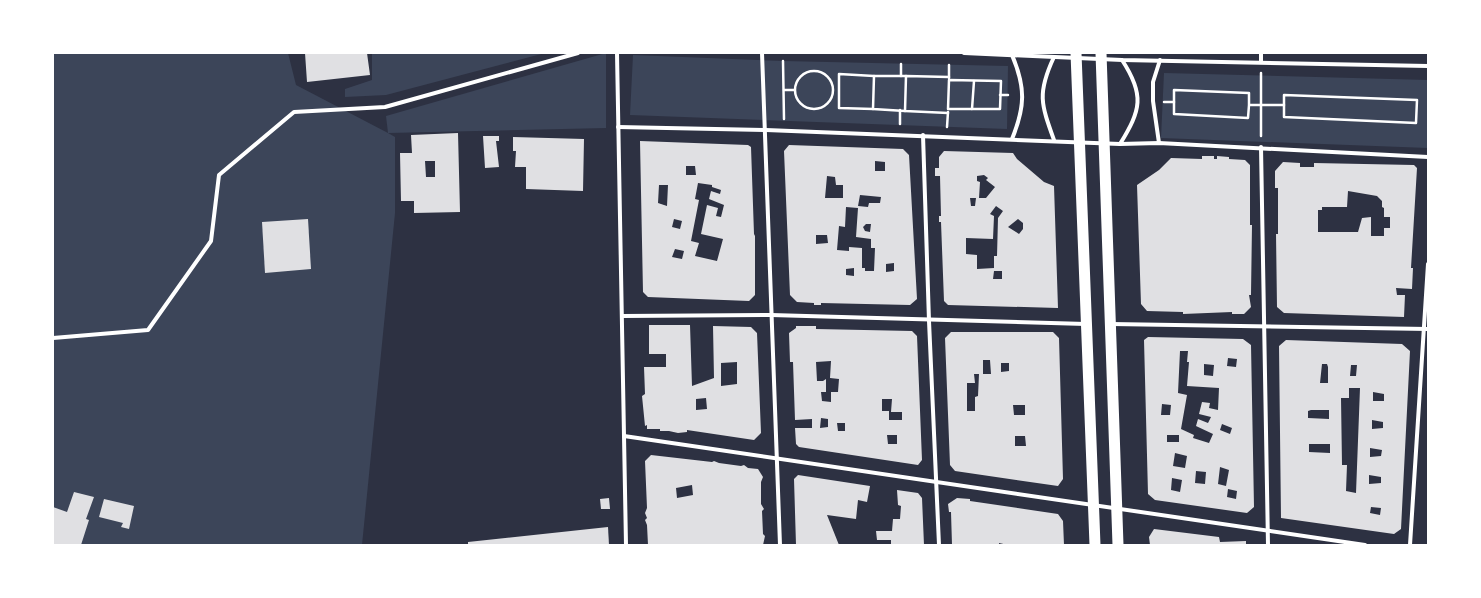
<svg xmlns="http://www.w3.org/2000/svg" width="1481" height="598" viewBox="0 0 1481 598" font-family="Literata,serif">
<rect width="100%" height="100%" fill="#2d3142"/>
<g fill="#3c4559">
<path d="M53,53H288L296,85L388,133L386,116L606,53V128L388,133L395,137V213L362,545H53Z"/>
<path d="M372,53H545L386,95L345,97V89L372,80Z"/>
<path d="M633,55L783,61L1008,66L1007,129L630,115Z"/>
<path d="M1164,73L1428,80V148L1161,138Z"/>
</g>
<g fill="#e0e0e3" fill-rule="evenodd">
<path d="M305,53H329L330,54L367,53L370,75L307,82Z"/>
<path d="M458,133L460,212L414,213V201H401L400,153H412L411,135ZM425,161H435V177H426Z"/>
<path d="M483,136H499V141H496L499,167L485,168Z"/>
<path d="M513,137L584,139L583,191L526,189V167H515L516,151H513Z"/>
<path d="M640,141L748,145L751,147L754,234L755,236V295L749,301L648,297L643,292ZM686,166H695L696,175H686ZM698,183L712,185V187L721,190L720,194L711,191L709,199L724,205L721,217L716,216L718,208L707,205L701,234L723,239L717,261L695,256L699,243L691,241L699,200L695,199ZM659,185H668L667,206L658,203ZM674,219L682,221L680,229L672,227ZM675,249L684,251L682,259L672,257Z"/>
<path d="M789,145L903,149L909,155L917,299L910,305L821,303V305H814V303L797,302L790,295L784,151ZM875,161L885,162V171H875ZM827,176L835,177L836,185H843V198H825ZM860,195L881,197L880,203H869L868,207L858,206ZM846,207L858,208L856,237L871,239V248H875L874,271H865V268H862V248L849,247V251L837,250L839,226L845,227ZM866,224H871L870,232L865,231L863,227ZM816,235H827L828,243L816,244ZM894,263V271L886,272V264ZM854,268V276L846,275V269Z"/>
<path d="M944,151L1013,153L1017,159L1044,182L1054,186L1058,308L948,305L944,301L941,222H939V216H941L940,176H935V168H939V157ZM984,175L988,178L986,180L995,187L986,198H979L980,182L977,181V176ZM970,198H976L975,206H971ZM996,206L1003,211L998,218L997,256H994V268L977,269V255L966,254V238L993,239L994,216L990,214ZM1018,219L1023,223V229L1019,234L1008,227ZM994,271H1002V279H993Z"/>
<path d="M1202,156H1214V159H1217V156L1229,157V159L1245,160L1250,165V225H1252L1251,295H1249L1251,307L1244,314H1232V312L1183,314V312L1147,311L1141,304L1137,185L1159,170L1171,158L1202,159Z"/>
<path d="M1283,162L1300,163V167H1314V163L1414,165L1417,168L1411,268H1413L1412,289L1396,288L1397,295H1405L1404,317L1284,313L1277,307L1276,234H1278V188H1275V171ZM1348,191L1377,196L1382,201V207L1384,208V217H1390V228H1384V236H1371V217L1362,218L1358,232H1318V210H1322V207H1347Z"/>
<path d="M308,219L311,269L265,273L262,222Z"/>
<path d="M649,325H690L692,386L714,378L713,326L751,327L757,333L761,433L754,440L687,430V432L678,433L669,431H660V429H647V425L645,426L642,396L645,394L644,367H666V354H649ZM737,362V384L721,386V363ZM706,398L707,409L696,410V399Z"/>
<path d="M796,326H816V329L912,331L917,336L922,460L918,465L799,447L796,444L795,428H812V419L795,420L793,362H790L789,333L796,328ZM831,361L830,378L839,379L838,392H831V402L822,401L821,392H826V379L823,381H817L816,362ZM882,399H892L891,412H902V420H889V411H882ZM821,418L828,419V427L820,428ZM837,423H845V431H838ZM887,435H897V444H888Z"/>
<path d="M951,332H1053L1059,338L1063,479L1058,486L955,471L950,465L945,338ZM983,360H990L991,374H983ZM1001,363H1009V371L1001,372ZM974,374H979L978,396L975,397V411H967V383H975ZM1013,405H1025V415H1014ZM1015,436H1025L1026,446H1015Z"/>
<path d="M1148,337L1243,339L1251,345L1254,507L1247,513L1155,500L1148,494L1144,340ZM1180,351H1188L1187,362H1189L1187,386L1219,388L1218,410L1209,408L1210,403L1202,402L1199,414L1211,417L1208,423L1198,419L1196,426L1213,434L1209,443L1193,438L1194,435L1181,429L1187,395L1178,393ZM1228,358L1237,359L1236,367L1227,366ZM1204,364L1214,365L1213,376L1204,375ZM1162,404L1171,405L1170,415H1161ZM1222,424L1232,428L1230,434L1220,430ZM1167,435H1179V442H1167ZM1175,453L1187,456L1185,468L1173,466ZM1220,467L1229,470L1226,486L1218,484ZM1196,471L1206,472L1205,484L1195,483ZM1172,478L1182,480L1180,492L1171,490ZM1228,489L1237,491L1236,499L1227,497Z"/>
<path d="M1286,340L1402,344L1410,351L1401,529L1394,534L1281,518L1279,346ZM1322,364H1327L1328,367V383H1320ZM1351,365H1357L1356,376H1350ZM1349,388H1360L1356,493L1346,491L1347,465H1342L1341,398H1349ZM1373,392L1384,394V401H1373ZM1311,410H1329V419L1308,418V411ZM1372,420L1383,422V428L1372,429ZM1309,444H1330V453L1309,452ZM1370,448L1382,450L1381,456L1370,457ZM1369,475L1381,477V483L1369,484ZM1371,507L1381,508L1380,515L1370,513Z"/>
<path d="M651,455L712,462L714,461L719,463L741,466L744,465L748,468L758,469L763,477L761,482V504L764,509L762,511L763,534L765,536L763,545H648L647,525L645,520L647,518L645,513L647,508L645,461ZM692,485L693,495L677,498L676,488Z"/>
<path d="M798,475L870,486L867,502L858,500L856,519L827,515L839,545H796L794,479Z"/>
<path d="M897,490L918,493L922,498L924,545H891V540H877L876,531H892L893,519H900L901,506L898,505Z"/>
<path d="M74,492L94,497L86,519L89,520L81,545H53V507L67,512Z"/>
<path d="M609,498L610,509H601L600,499Z"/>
<path d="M957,498L970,499V501L1058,514L1063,521L1064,545H1008L999,543V545H952L951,512H949L948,504Z"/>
<path d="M104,499L134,506L129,529L121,527L123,523L99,517Z"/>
<path d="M608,527L609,545H468V542Z"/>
<path d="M1154,529L1219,537L1220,542L1246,541V545H1150L1149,537Z"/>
</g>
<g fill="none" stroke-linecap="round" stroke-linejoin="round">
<g stroke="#fff" stroke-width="2.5">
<path d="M783,61L784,119"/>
<circle cx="814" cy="90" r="19"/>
<path d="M901,76V64"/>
<path d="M949,78V65"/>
<path d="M949,80L1001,81L1000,109H948Z"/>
<path d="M784,90H794"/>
<path d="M1000,95H1008"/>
<path d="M1284,95L1417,100L1416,123L1284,117Z"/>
<path d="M1164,102H1174"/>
<path d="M1249,105L1248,118L1174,114V90L1249,93V105H1284"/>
<path d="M873,109L839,108V74L874,76"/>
<path d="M972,109L974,81"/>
<path d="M905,111L873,109L874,76H906"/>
<path d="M948,113L905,111L906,76L949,77"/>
<path d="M900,124V110"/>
<path d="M947,127L948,112"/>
<path d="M1261,136V73"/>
</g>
<g stroke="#fff" stroke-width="4">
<path d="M617,53L626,545"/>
<path d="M762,53L780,545"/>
<path d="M964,53L1122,60L1428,66"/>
<path d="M1261,53V62"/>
<path d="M618,127L766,130L1120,144L1159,143L1428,157"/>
<path d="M923,135L929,321L939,545"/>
<path d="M1012,139C1025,107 1026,88 1012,55"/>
<path d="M1054,140C1041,104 1037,93 1054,57"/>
<path d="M1159,143L1153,101V82L1160,60"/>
<path d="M1120,144C1141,110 1145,95 1122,60"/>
<path d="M1261,147L1268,545"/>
<path d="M622,316L771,315L1086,324"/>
<path d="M1111,324L1428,329"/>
<path d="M53,338L148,330L211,241L219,175L294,112L385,107L578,53"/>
<path d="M624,436L1365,545"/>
<path d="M1410,545L1428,264"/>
</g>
<g stroke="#fff" stroke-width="11">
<path d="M1076,53L1095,545"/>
<path d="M1101,53L1118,545"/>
</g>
</g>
<rect width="1481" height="598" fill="none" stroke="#ffffff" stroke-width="108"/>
</svg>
